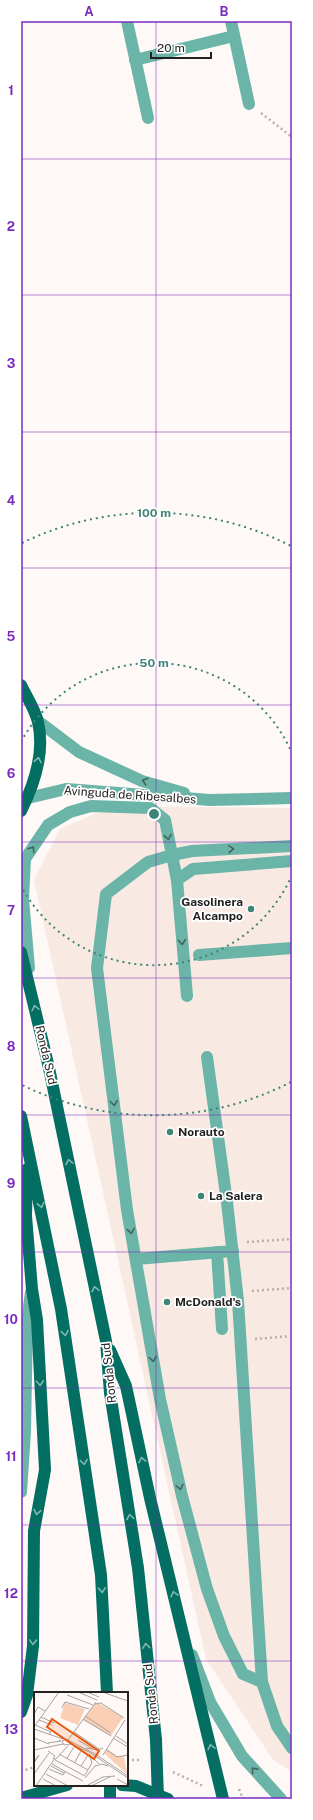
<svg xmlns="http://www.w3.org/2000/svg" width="313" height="1820" viewBox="0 0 313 1820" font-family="'Public Sans',sans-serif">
<rect width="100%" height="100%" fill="#fef9f6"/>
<path fill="#f8eae2" d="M114,806L292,808V1772L273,1760L206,1659L34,880L60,829Z"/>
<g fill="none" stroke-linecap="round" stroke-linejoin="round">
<g stroke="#b5b1af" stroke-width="2.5" stroke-dasharray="2 3" stroke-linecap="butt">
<path d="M261,113L292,137"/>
<path d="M247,1242L292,1239"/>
<path d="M252,1291L292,1288"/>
<path d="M255,1339L292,1336"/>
<path d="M127,1760H140"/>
<path d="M21,1768L25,1770L35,1767"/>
<path d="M173,1772L203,1786"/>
<path d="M239,1789L243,1799"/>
</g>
<g stroke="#6bb4a8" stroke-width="12">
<path d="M127,21L148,118"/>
<path d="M231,21L249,104"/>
<path d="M135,60L234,36"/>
<path d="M38,721L79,752L142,781L184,793"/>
<path d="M28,798L66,789L210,800L292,798"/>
<path d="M199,955L292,948"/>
<path d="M29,968L23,899L25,859L48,825L70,812L91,806L150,808L165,820L177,880"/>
<path d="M187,996L177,880L193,869L292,861"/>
<path d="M207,1057L227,1202L238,1301L262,1682L277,1726L292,1748"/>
<path d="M217,1252L222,1329"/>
<path d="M136,1259L233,1251"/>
<path d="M21,1492L25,1432L27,1321L31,1292"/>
<path d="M192,1655L210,1702L242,1756L281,1799"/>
<path d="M262,1682L243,1674L224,1636L207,1589L182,1496L160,1399L127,1210L97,968L106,894L148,862L172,855L192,851L292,846"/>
</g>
<g stroke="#036e62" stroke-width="12">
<path d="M21,685C26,696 35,709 38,722C45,752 34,785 21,811"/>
<path d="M21,952L49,1068L106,1341L110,1393L138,1568L156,1740"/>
<path d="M21,1116L61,1309L101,1575L107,1693"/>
<path d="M110,1350L126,1386L150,1498L223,1799"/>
<path d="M21,1712L27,1695L33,1646L34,1531L45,1470L37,1320L32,1289L26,1216L27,1169"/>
<path d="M110,1785V1799"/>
<path d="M122,1785L136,1786L168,1799"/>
<path d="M21,1798L67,1785"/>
</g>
<path stroke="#036e62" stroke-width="12" d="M156,1740L158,1799"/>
</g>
<defs><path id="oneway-chevron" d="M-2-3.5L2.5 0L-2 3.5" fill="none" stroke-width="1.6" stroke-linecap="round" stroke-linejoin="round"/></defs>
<g stroke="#81b6b0">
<use href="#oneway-chevron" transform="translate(38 760) rotate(-80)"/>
<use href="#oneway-chevron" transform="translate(35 1008) rotate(-103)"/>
<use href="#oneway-chevron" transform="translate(69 1162) rotate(-102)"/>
<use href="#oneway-chevron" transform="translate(41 1205) rotate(77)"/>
<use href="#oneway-chevron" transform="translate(95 1289) rotate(-102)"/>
<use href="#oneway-chevron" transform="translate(65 1333) rotate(81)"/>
<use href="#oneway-chevron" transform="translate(40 1383) rotate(87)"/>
<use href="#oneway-chevron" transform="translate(142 1460) rotate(-102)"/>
<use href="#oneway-chevron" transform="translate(84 1462) rotate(81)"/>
<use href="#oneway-chevron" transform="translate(37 1512) rotate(100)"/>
<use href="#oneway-chevron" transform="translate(130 1517) rotate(-99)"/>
<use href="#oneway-chevron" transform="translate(102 1590) rotate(87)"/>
<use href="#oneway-chevron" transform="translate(174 1594) rotate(-104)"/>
<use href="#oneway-chevron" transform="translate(33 1642) rotate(92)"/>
<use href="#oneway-chevron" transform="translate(146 1646) rotate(-96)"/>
<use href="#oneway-chevron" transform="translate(211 1747) rotate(-103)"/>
</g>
<g stroke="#44645e">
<use href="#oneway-chevron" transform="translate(145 781) rotate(-162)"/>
<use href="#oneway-chevron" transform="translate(168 837) rotate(79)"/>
<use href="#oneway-chevron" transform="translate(32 849) rotate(-56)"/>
<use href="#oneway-chevron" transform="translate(231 849) rotate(-3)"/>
<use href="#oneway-chevron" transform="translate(182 942) rotate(85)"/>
<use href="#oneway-chevron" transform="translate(114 1103) rotate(83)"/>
<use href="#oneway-chevron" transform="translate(131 1231) rotate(80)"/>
<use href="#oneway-chevron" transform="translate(153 1359) rotate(81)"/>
<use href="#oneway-chevron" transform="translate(180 1487) rotate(77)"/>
<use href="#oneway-chevron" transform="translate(254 1770) rotate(-131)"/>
</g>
<path fill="none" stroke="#7b2cbf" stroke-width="1" stroke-opacity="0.55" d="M156,21V1799M21,159H292M21,295H292M21,432H292M21,568H292M21,705H292M21,842H292M21,978H292M21,1115H292M21,1252H292M21,1388H292M21,1525H292M21,1661H292"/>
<g fill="none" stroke="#3f8479" stroke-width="2" stroke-dasharray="2 4">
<path d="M292 875A151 151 0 0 1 21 886M21 742A151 151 0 0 1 292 753"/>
<path d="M291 1082A301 301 0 0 1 22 1085M22 543A301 301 0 0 1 291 546"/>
</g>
<g fill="#3f8479" stroke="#fff" stroke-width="1.5">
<circle cx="251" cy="909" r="4"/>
<circle cx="170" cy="1132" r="4"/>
<circle cx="201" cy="1196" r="4"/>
<circle cx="167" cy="1302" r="4"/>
</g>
<g text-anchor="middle" stroke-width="3.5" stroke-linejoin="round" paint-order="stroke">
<g font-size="12" fill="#242221" stroke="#fff">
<text transform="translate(130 795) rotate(4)" y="4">Avinguda de Ribesalbes</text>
<text transform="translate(46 1055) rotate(77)" y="4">Ronda Sud</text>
<text transform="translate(109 1373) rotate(-96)" y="4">Ronda Sud</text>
<text transform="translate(151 1694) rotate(-96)" y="4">Ronda Sud</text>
</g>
<g font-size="12" font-weight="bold" fill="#242221" stroke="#fff" text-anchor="start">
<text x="243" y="906" text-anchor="end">Gasolinera<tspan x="243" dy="14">Alcampo</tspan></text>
<text x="178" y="1136">Norauto</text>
<text x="209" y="1200">La Salera</text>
<text x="175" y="1306">McDonald's</text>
</g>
</g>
<g transform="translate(34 1692)">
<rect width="94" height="94" fill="#fef9f6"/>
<path d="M31,11L51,17L44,33L26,26ZM61,12H66L89,25L77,44L49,28ZM73,57L83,64H90L93,82L71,62Z" fill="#facfb5"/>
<path fill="none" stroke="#a7a3a1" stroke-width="1" d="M44,0L63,8M53,0L65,5M71,1L94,9M33,3L59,13M61,12L67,11L90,26M28,16L31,10L55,17M0,22L4,15L11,19M51,24L77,41M7,25L20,31M49,27L77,44M5,28L18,33M1,33L17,40L15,43M0,35L25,0M0,37L29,47M40,40L65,57M82,44L94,52M0,46L15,52M79,46L94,55M34,48L62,10M44,48L59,57M14,51L27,49L25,48M34,54L21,68L51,84M52,56L64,58L69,56M0,58L29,52M73,58L83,65L94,63M14,59L21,64L19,67M25,62L54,78M55,62L65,72M69,63L91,28M33,66L40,55M0,69L5,63L0,71M41,70L47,59M18,72L32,80M17,74L30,81M47,74L54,63M15,77L29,83L31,80M32,80L49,89M0,82L15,61M12,82L34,94M51,83L58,71L56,65M94,84L61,62L32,47L28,49L30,53L37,52L55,60L94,86M51,86L61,74L68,72L74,74M9,87L22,94M83,87L94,93M2,94L21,66M52,94L69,85L81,84M57,94L76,85"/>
<path fill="#e8590c" fill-opacity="0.15" stroke="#e8590c" stroke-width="2" d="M18,27L65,59L60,67L13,35Z"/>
<rect width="94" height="94" fill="none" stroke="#242221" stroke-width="2"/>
</g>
<circle cx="154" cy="814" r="6" fill="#3f8479" stroke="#fff" stroke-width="2"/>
<g font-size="12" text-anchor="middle" font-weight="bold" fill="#3f8479" stroke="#fff" stroke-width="3.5" stroke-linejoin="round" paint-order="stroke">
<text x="154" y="517">100 m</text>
<text x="154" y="667">50 m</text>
</g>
<rect width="313" height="1820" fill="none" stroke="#ffffff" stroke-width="44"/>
<path d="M151 52v6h60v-6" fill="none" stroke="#242221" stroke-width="2"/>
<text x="157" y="52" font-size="12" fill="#242221" stroke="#ffffff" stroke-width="3" paint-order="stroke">20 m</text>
<rect x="22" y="22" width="269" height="1776" fill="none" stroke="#7b2cbf" stroke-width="1.5"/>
<g font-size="13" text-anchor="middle" font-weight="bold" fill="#7b2cbf">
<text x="89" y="16">A</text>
<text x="224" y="16">B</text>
<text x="11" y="95">1</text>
<text x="11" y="231">2</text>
<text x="11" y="368">3</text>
<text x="11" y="505">4</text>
<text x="11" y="641">5</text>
<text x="11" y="778">6</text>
<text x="11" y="915">7</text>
<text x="11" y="1051">8</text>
<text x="11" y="1188">9</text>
<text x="11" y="1324">10</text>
<text x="11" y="1461">11</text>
<text x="11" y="1598">12</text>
<text x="11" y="1734">13</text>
</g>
</svg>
